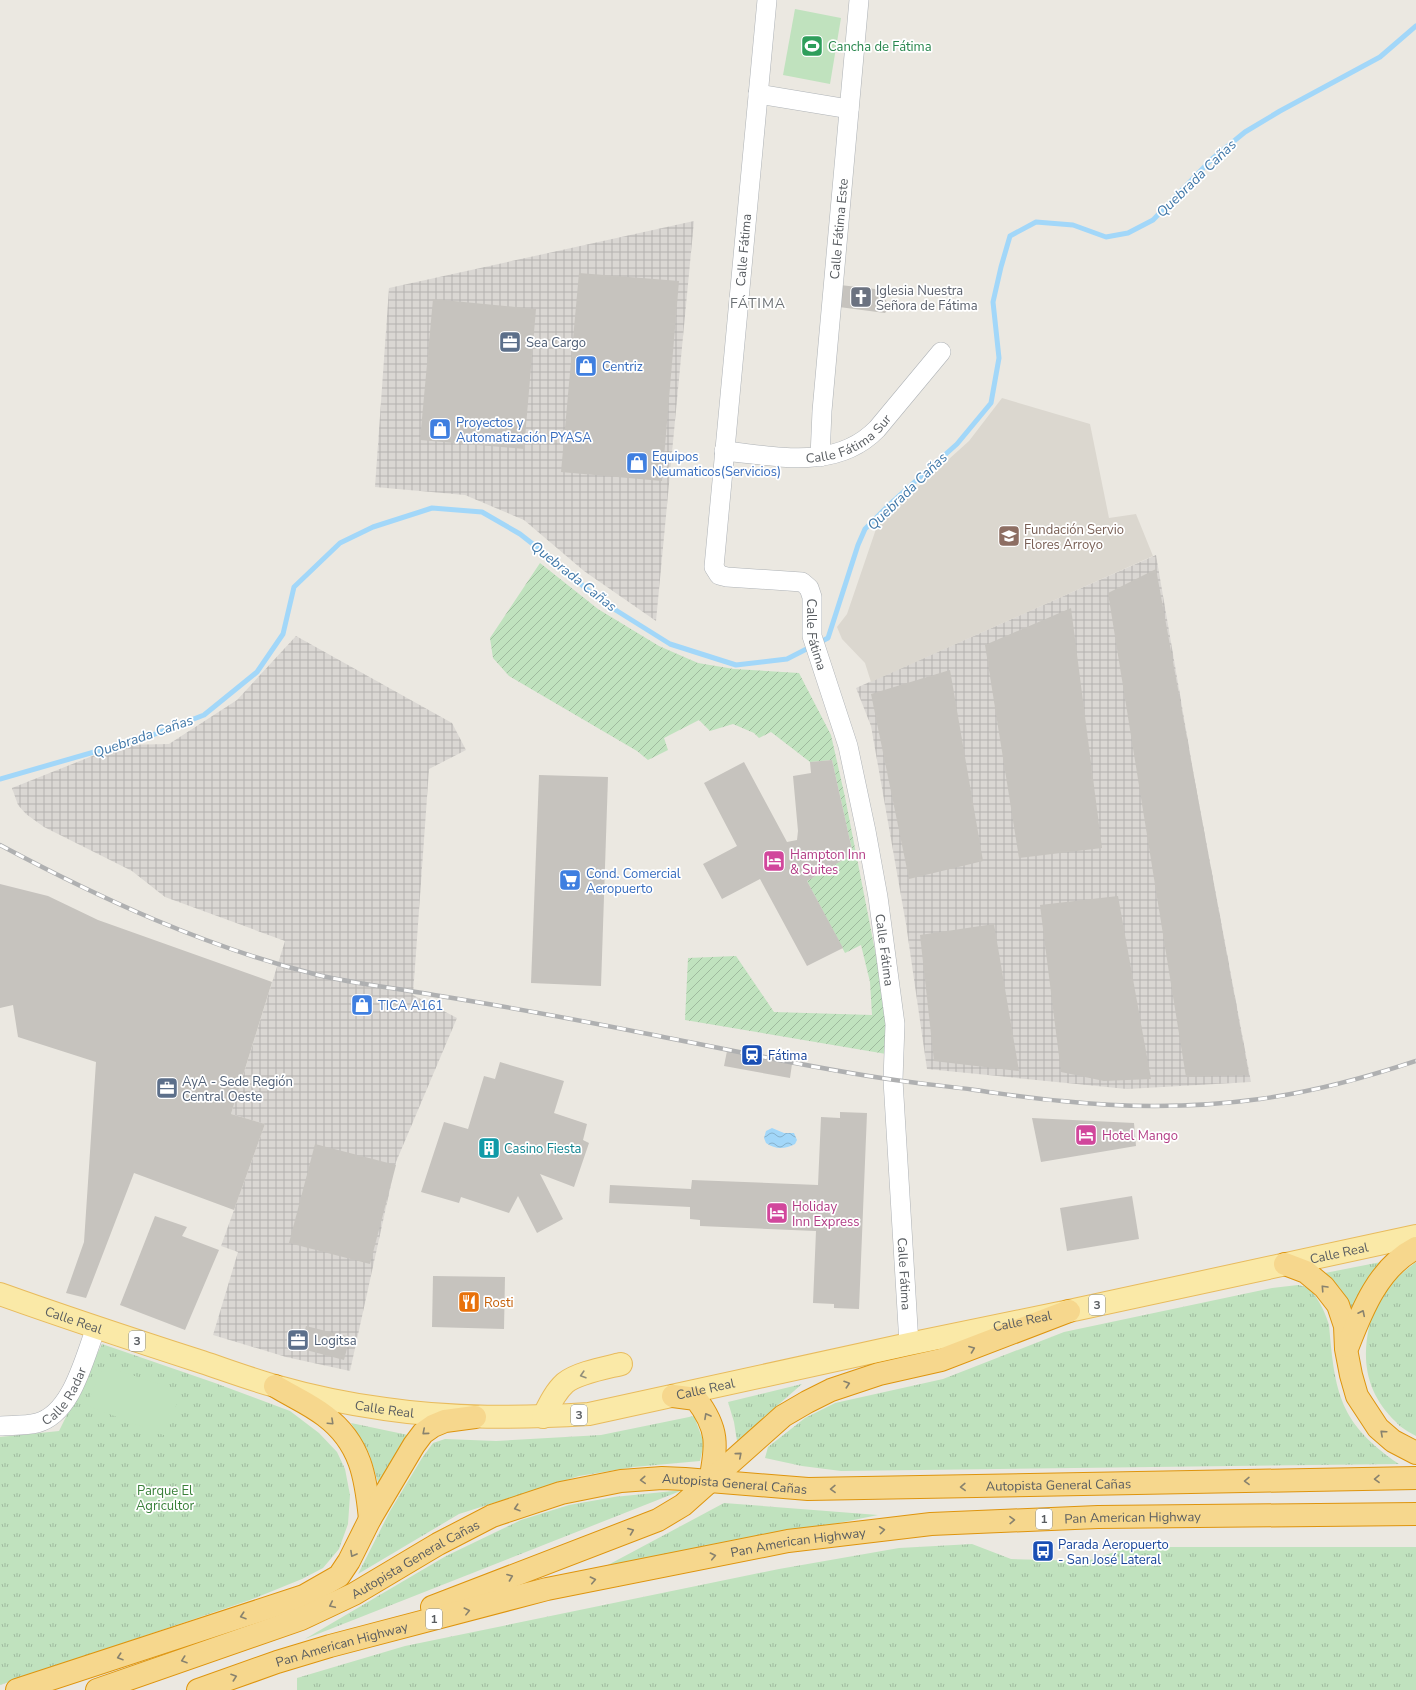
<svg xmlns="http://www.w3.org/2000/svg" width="1416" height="1690" viewBox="0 0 1416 1690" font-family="'Nunito Sans',sans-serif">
<defs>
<pattern id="industrial-grid" width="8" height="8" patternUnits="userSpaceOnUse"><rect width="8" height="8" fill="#dad7d3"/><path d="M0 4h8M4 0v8" fill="none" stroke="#b4b2af"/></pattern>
<pattern id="grass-tufts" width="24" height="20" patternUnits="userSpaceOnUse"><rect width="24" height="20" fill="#c0e2be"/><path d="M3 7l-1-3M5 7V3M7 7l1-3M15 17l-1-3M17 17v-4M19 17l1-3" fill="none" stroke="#9fba9e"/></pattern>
<pattern id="garden-furrows" width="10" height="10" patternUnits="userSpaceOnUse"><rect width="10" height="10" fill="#c0e2be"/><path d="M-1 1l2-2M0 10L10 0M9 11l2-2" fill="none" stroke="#9fba9e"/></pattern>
<pattern id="water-waves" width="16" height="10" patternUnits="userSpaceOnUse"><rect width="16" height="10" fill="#a2d7f9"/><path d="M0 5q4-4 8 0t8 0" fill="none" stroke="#87b2cd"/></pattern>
</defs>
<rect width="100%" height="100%" fill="#ebe8e1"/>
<g fill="url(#industrial-grid)">
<path d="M694,221L656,621L584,571L524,520L465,495L375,487L389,288Z"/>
<path d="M1156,555L1195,782L1251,1082L1127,1089L927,1069L906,924L871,726L856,688Z"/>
<path d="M296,636L452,723L466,750L429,769L413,995L457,1018L396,1162L350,1371L286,1357L213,1335L238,1252L221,1246L265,1124L231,1114L285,941L165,897L132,871L44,827L26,814L18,805L12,788L120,745L169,744L237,700Z"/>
</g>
<path fill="#dbd7cf" d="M1002,398L1090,424L1109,518L1136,514L1153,556L871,682L865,663L842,639L837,627L847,614L876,529L899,504L969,441Z"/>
<g fill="url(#grass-tufts)">
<path d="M1386,1261L1363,1286L1351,1309L1340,1288L1325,1273Z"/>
<path d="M1416,1262V1436C1409,1432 1401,1428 1396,1422C1368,1395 1361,1364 1369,1327C1372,1314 1377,1299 1386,1288C1395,1278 1406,1270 1416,1262Z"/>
<path d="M1298,1285C1301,1286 1305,1286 1307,1288C1317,1294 1326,1314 1329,1325C1335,1393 1339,1423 1399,1464L841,1471L802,1466L765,1458L768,1447L805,1418L835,1403L943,1379L1064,1332L1272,1288Z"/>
<path d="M102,1344L215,1383L290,1411L319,1433L337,1452L345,1469L350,1495L348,1524L339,1549L323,1568L302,1579L250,1600L0,1685V1437L59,1431Z"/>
<path d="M802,1384L737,1441L734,1422L728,1402Z"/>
<path d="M694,1416L704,1443L700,1461L634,1467L579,1476L459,1514L358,1574L390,1511L422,1458L433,1443L445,1439L496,1441L601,1435Z"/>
<path d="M351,1423L408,1435L380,1489L369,1453Z"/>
<path d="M683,1490L305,1639L446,1556L521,1520L569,1505L614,1497Z"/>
<path d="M724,1503L878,1515L593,1573Z"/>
<path d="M972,1544L1011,1559L1087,1561L1130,1547H1416V1690H297V1678L405,1646L779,1569L899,1548Z"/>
</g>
<path fill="url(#garden-furrows)" d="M540,563L598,609L659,646L698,663L734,669L799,673L831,735L845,797L889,1022L892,1055L685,1020L688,958L736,956L774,1012L872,1015L870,982L861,945L845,953L807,881L853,854L832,760L810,762L771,732L759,738L754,733L733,724L710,731L699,720L664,738L668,750L648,760L637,751L509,676L493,658L490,638Z"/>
<g fill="#c0e2be">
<path d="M795,9L841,18L830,84L783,75Z"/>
<path d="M104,1366L181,1391L166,1436L86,1405Z"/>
</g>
<path fill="url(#water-waves)" d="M772,1128L784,1133H794L797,1140L795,1144C785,1149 776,1150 766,1143L764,1138L766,1131Z"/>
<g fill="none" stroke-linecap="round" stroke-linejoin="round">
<path stroke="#a2d7f9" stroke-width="5" d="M0,779L150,736L204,715L257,672L283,634L294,587L340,543L373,527L432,508L482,512L520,534L557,563L598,599L670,644L736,665L787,659L828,638L858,545L865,529L890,504L957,444L991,403L999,358L993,302L1001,267L1010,236L1036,222L1073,225L1106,237L1128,233L1153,220L1212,159L1245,132L1280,111L1380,57L1416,26"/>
</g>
<g fill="#c6c3be">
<path d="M579,273L679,281L662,481L561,472Z"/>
<path d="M840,285L875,289L891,306L885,313L839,307Z"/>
<path d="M433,299L536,309L524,449L420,440Z"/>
<path d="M1156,569L1195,782L1249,1075L1186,1077L1108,593Z"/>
<path d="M1071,608L1102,848L1019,858L985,645Z"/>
<path d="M950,670L983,861L909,879L871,694Z"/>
<path d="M832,760L853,854L807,881L843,948L807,966L760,879L722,899L703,864L737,846L704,783L744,762L787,842L797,840L798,831L793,776L811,773L810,762Z"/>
<path d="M539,775L608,777L601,986L531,983Z"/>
<path d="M0,884L48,896L98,920L272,982L231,1114L265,1124L234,1210L134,1173L86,1298L66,1293L84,1242L96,1062L18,1037L13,1005L0,1008Z"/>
<path d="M1118,896L1151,1079L1104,1081L1061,1072L1040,905Z"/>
<path d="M994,924L1019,1071L934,1061L920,935Z"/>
<path d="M727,1051L792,1064L790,1078L724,1066Z"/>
<path d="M500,1062L564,1081L554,1113L587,1124L583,1140L589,1143L574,1187L540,1174L563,1219L537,1233L518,1196L509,1213L461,1197L459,1203L421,1192L444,1122L468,1129L484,1076L495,1079Z"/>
<path d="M840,1112L867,1113L859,1309L834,1308V1304L813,1303L816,1231L700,1226V1220L690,1219V1207L609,1203L610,1185L691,1189L692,1180L818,1185L821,1117L840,1118Z"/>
<path d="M1032,1118L1134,1123L1136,1146L1041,1162Z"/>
<path d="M315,1144L396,1165L370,1264L289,1243Z"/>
<path d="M1132,1196L1139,1239L1067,1251L1060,1208Z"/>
<path d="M155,1216L187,1227L182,1236L219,1250L185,1330L120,1305Z"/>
<path d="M433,1276L505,1277L504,1329L432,1327Z"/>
<path d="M306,1326L350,1337L344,1360L291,1346L295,1331L304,1334Z"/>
</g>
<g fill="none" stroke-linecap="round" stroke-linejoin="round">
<g stroke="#aeb2b6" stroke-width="20">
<g id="minor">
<path id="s1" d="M767,0L714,567L719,575L727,577L802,582L809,588L812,597V636L848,746L866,831L878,897L895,1024L893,1080L909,1344"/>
<path d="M758,94L849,109"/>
<path id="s2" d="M724,451C777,456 836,471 877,429L941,352"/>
<path id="s3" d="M820,457L822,411L859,0"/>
<path id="s4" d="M0,1426C12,1425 25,1426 37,1423C72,1414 84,1358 96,1328"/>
</g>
</g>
<g stroke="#e8bb5d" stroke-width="24">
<g id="major">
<path id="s5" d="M0,1294C67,1318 134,1340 202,1362C226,1370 250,1379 275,1386C310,1396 348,1404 385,1409C453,1419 521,1418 589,1414L909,1344L1069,1311L1416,1236"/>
<path d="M543,1417C549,1405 555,1392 565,1383C577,1373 605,1368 621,1364"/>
</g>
</g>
<g stroke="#de940d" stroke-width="24">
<g id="highway">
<path d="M1285,1264L1306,1272L1324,1287L1338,1305L1345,1326L1346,1349L1351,1375L1357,1396L1378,1428L1393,1441L1416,1453"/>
<path d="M1348,1346C1362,1310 1379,1267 1416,1248"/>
<path d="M275,1386C291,1396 310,1404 325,1416C361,1443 366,1478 370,1519"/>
<path d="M673,1396L696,1399C719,1429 717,1445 710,1481"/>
<path d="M432,1607L658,1520L683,1505L783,1416L807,1402L831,1390L879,1374L941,1360L1069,1311"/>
<path d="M17,1690L304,1596L339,1576L349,1561L370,1519L414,1445L423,1433L433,1426L445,1421L475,1417"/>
<path id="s6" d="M97,1690L301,1619L354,1594L438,1544L492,1516L561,1493L621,1481L662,1478L685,1479L808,1489L1416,1478"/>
<path id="s7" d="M198,1690L277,1662L330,1646L547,1589L788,1541L931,1524L1098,1517L1416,1514"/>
</g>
</g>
<use href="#minor" stroke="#fff" stroke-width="19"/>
<use href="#major" stroke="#fae9a7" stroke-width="22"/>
<use href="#highway" stroke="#f6d78d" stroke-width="22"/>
<g stroke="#afb0b1" stroke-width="4.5">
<path id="rail" d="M0,845C101,899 206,947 318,975C356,984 395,988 434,995C503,1006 573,1019 643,1033C727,1049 810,1068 895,1080C921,1084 948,1086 975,1090C1004,1094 1033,1099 1062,1101C1128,1108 1194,1108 1260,1099C1313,1092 1365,1078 1416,1061"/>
</g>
<use href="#rail" stroke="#fff" stroke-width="3" stroke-dasharray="9" stroke-linecap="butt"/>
</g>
<defs><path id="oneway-chevron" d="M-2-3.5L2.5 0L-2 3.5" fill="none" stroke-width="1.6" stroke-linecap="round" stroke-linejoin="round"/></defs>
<g stroke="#88826e">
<use href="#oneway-chevron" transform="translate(1324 1288) rotate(-133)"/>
<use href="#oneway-chevron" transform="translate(1362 1313) rotate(-64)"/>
<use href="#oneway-chevron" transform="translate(972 1349) rotate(-21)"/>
<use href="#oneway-chevron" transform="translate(847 1384) rotate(-18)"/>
<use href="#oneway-chevron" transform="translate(707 1416) rotate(-119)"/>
<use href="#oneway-chevron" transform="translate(331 1422) rotate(43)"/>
<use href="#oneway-chevron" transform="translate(425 1432) rotate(139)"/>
<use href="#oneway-chevron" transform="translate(1383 1433) rotate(-138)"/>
<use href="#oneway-chevron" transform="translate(739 1455) rotate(-41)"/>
<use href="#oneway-chevron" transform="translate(1377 1479) rotate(179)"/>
<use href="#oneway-chevron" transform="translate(643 1480) rotate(176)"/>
<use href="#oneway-chevron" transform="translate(1247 1481) rotate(179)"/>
<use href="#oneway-chevron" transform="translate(963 1487) rotate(178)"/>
<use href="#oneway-chevron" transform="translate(833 1489) rotate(179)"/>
<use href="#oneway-chevron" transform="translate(517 1508) rotate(162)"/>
<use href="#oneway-chevron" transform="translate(1012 1520) rotate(-2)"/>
<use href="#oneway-chevron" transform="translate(882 1530) rotate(-7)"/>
<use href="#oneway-chevron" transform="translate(631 1531) rotate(-21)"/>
<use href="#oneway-chevron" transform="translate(353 1554) rotate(119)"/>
<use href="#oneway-chevron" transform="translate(713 1556) rotate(-12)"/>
<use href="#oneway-chevron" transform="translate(510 1577) rotate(-21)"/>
<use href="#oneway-chevron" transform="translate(593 1580) rotate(-12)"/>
<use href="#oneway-chevron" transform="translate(332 1605) rotate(155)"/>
<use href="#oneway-chevron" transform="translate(467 1611) rotate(-14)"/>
<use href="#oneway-chevron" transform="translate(243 1616) rotate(162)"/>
<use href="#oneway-chevron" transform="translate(120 1657) rotate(162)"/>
<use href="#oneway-chevron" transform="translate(184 1660) rotate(161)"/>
<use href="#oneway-chevron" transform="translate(234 1677) rotate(-19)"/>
</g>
<use stroke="#918e7a" href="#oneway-chevron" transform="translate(583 1375) rotate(163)"/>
<defs>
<g id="stadium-square" transform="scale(1.15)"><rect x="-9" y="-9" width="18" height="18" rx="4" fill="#2e9e5b" stroke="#fff"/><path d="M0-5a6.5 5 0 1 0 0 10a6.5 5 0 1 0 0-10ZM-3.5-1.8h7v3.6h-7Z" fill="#fff"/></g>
<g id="church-square" transform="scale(1.15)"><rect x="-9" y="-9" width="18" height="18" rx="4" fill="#6b7280" stroke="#fff"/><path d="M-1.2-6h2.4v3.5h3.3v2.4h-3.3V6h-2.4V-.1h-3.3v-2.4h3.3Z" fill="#fff"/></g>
<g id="office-square" transform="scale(1.15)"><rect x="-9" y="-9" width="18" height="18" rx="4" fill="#5c6f8a" stroke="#fff"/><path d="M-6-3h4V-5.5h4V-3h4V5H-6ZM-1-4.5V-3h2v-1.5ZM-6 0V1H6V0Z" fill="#fff"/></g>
<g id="shop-square" transform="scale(1.15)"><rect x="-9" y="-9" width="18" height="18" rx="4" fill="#3f7fe0" stroke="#fff"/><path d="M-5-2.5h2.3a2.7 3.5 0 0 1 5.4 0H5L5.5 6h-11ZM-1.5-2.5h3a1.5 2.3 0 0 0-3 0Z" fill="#fff"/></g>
<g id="school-square" transform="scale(1.15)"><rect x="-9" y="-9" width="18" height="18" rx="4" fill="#8d6e63" stroke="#fff"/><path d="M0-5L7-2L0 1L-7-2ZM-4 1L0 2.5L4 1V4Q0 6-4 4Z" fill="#fff"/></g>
<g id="hotel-square" transform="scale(1.15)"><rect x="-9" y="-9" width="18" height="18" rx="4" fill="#d1479c" stroke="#fff"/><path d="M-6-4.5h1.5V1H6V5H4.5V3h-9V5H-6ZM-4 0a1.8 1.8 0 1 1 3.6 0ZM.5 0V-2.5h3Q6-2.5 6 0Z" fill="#fff"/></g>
<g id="supermarket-square" transform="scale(1.15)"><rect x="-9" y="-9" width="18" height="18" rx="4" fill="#3f7fe0" stroke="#fff"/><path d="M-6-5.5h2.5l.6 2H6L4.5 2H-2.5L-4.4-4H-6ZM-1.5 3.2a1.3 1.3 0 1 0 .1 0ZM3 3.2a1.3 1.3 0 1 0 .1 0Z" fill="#fff"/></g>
<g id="station-square" transform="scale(1.15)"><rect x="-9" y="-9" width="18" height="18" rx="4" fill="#1a4fb4" stroke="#fff"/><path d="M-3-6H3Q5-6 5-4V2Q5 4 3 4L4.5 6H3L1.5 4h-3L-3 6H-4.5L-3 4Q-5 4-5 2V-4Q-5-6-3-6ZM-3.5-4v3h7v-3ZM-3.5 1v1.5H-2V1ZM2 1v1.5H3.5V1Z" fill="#fff"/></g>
<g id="building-square" transform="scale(1.15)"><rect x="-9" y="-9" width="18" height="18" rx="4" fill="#0f9aa8" stroke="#fff"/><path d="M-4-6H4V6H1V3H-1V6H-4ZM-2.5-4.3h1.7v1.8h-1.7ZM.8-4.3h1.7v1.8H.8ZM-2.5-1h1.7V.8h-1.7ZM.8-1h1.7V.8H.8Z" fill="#fff"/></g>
<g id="restaurant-square" transform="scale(1.15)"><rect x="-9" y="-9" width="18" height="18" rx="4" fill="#e8710a" stroke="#fff"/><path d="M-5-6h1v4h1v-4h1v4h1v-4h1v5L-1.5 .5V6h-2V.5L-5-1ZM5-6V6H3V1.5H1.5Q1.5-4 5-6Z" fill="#fff"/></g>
<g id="bus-square" transform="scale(1.15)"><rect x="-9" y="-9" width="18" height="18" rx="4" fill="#1a4fb4" stroke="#fff"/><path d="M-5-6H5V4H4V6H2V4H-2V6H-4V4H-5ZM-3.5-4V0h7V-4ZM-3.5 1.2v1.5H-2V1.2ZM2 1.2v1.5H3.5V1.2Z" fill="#fff"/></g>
</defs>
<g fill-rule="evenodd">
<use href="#stadium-square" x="812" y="46"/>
<use href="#church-square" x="861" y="297"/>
<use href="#office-square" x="510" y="342"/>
<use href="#shop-square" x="586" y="366"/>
<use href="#shop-square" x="440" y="429"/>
<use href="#shop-square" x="637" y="463"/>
<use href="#school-square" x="1009" y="536"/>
<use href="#hotel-square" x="774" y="861"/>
<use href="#supermarket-square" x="570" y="880"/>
<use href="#shop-square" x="362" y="1005"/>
<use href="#station-square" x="752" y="1055"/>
<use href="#office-square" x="167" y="1088"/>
<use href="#hotel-square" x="1086" y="1135"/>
<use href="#building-square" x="489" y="1148"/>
<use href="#hotel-square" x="777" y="1213"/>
<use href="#restaurant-square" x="469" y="1302"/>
<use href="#office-square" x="298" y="1340"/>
<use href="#bus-square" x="1043" y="1551"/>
</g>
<g text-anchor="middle" stroke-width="3.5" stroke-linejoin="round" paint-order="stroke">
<g fill="#fff" stroke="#8b8e90" stroke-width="1">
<rect x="1089" y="1295" width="16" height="20" rx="3"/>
<rect x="129" y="1331" width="16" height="20" rx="3"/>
<rect x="571" y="1405" width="16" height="20" rx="3"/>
<rect x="1036" y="1509" width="16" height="20" rx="3"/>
<rect x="426" y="1609" width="16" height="20" rx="3"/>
</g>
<g font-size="12" font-weight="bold" fill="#595d61">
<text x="1097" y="1309">3</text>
<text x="137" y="1345">3</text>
<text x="579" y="1419">3</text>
<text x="1044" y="1523">1</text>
<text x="434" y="1623">1</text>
</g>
<g font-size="13" fill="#27864d" stroke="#fff" text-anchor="start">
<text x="828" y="51">Cancha de Fátima</text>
</g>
<g font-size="13" fill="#595d61" stroke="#fff">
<text dy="5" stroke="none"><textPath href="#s3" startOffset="229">Calle Fátima Este</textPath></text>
<text transform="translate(743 250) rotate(-85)" y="5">Calle Fátima</text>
<text dy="5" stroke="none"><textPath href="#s2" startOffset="130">Calle Fátima Sur</textPath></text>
<text dy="5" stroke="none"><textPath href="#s1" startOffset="719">Calle Fátima</textPath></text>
<text dy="5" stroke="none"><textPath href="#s1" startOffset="1043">Calle Fátima</textPath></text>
<text dy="5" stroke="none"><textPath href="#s5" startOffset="1374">Calle Real</textPath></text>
<text dy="5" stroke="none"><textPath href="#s1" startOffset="1368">Calle Fátima</textPath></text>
<text dy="5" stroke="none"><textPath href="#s5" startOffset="78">Calle Real</textPath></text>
<text dy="5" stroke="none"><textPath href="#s5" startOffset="1050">Calle Real</textPath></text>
<text dy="5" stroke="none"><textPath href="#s5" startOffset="726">Calle Real</textPath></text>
<text dy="5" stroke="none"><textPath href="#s4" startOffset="77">Calle Radar</textPath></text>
<text dy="5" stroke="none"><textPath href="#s5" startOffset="402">Calle Real</textPath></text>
<text dy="5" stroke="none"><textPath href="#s6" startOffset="681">Autopista General Cañas</textPath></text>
<text dy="5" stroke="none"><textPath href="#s6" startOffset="1005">Autopista General Cañas</textPath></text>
<text dy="5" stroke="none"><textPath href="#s7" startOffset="955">Pan American Highway</textPath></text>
<text dy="5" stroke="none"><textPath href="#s7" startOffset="619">Pan American Highway</textPath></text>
<text dy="5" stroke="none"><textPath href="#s6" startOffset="345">Autopista General Cañas</textPath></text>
<text dy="5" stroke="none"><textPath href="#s7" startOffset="151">Pan American Highway</textPath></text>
</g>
<g font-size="13" fill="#5b616d" stroke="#fff" text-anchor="start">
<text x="876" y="295">Iglesia Nuestra<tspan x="876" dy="15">Señora de Fátima</tspan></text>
</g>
<g font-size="13" fill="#4e5e75" stroke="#fff" text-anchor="start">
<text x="526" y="347">Sea Cargo</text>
<text x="182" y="1086">AyA - Sede Región<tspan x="182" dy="15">Central Oeste</tspan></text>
<text x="314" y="1345">Logitsa</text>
</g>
<g font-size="13" fill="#366cbe" stroke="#fff" text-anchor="start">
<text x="602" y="371">Centriz</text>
<text x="456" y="427">Proyectos y<tspan x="456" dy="15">Automatización PYASA</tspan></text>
<text x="652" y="461">Equipos<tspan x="652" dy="15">Neumaticos(Servicios)</tspan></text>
<text x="586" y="878">Cond. Comercial<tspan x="586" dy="15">Aeropuerto</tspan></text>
<text x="378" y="1010">TICA A161</text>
</g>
<g font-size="13" fill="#785e54" stroke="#fff" text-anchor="start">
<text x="1024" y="534">Fundación Servio<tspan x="1024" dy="15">Flores Arroyo</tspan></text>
</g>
<g font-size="13" fill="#b23c85" stroke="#fff" text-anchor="start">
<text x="790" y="859">Hampton Inn<tspan x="790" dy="15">&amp; Suites</tspan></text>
<text x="1102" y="1140">Hotel Mango</text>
<text x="792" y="1211">Holiday<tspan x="792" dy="15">Inn Express</tspan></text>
</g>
<g font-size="13" fill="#164399" stroke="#fff" text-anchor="start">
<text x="768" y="1060">Fátima</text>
<text x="1058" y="1549">Parada Aeropuerto<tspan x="1058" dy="15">- San José Lateral</tspan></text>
</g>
<g font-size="13" fill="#0d838f" stroke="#fff" text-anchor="start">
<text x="504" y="1153">Casino Fiesta</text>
</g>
<g font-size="13" fill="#c56008" stroke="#fff" text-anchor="start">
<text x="484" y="1307">Rosti</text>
</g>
<g font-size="13" fill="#398039" stroke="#fff">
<text x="165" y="1495">Parque El<tspan x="165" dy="15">Agricultor</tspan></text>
</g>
<g font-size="14" font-style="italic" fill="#4279a9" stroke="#fff">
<text transform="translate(1196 178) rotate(-44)" y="5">Quebrada Cañas</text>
<text transform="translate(907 491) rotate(-44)" y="5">Quebrada Cañas</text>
<text transform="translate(574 576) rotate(38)" y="5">Quebrada Cañas</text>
<text transform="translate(143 736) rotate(-19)" y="5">Quebrada Cañas</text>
</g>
<g font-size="14" letter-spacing="1" fill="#6a6f73" stroke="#fff">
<text x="758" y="308">FÁTIMA</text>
</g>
</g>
</svg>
